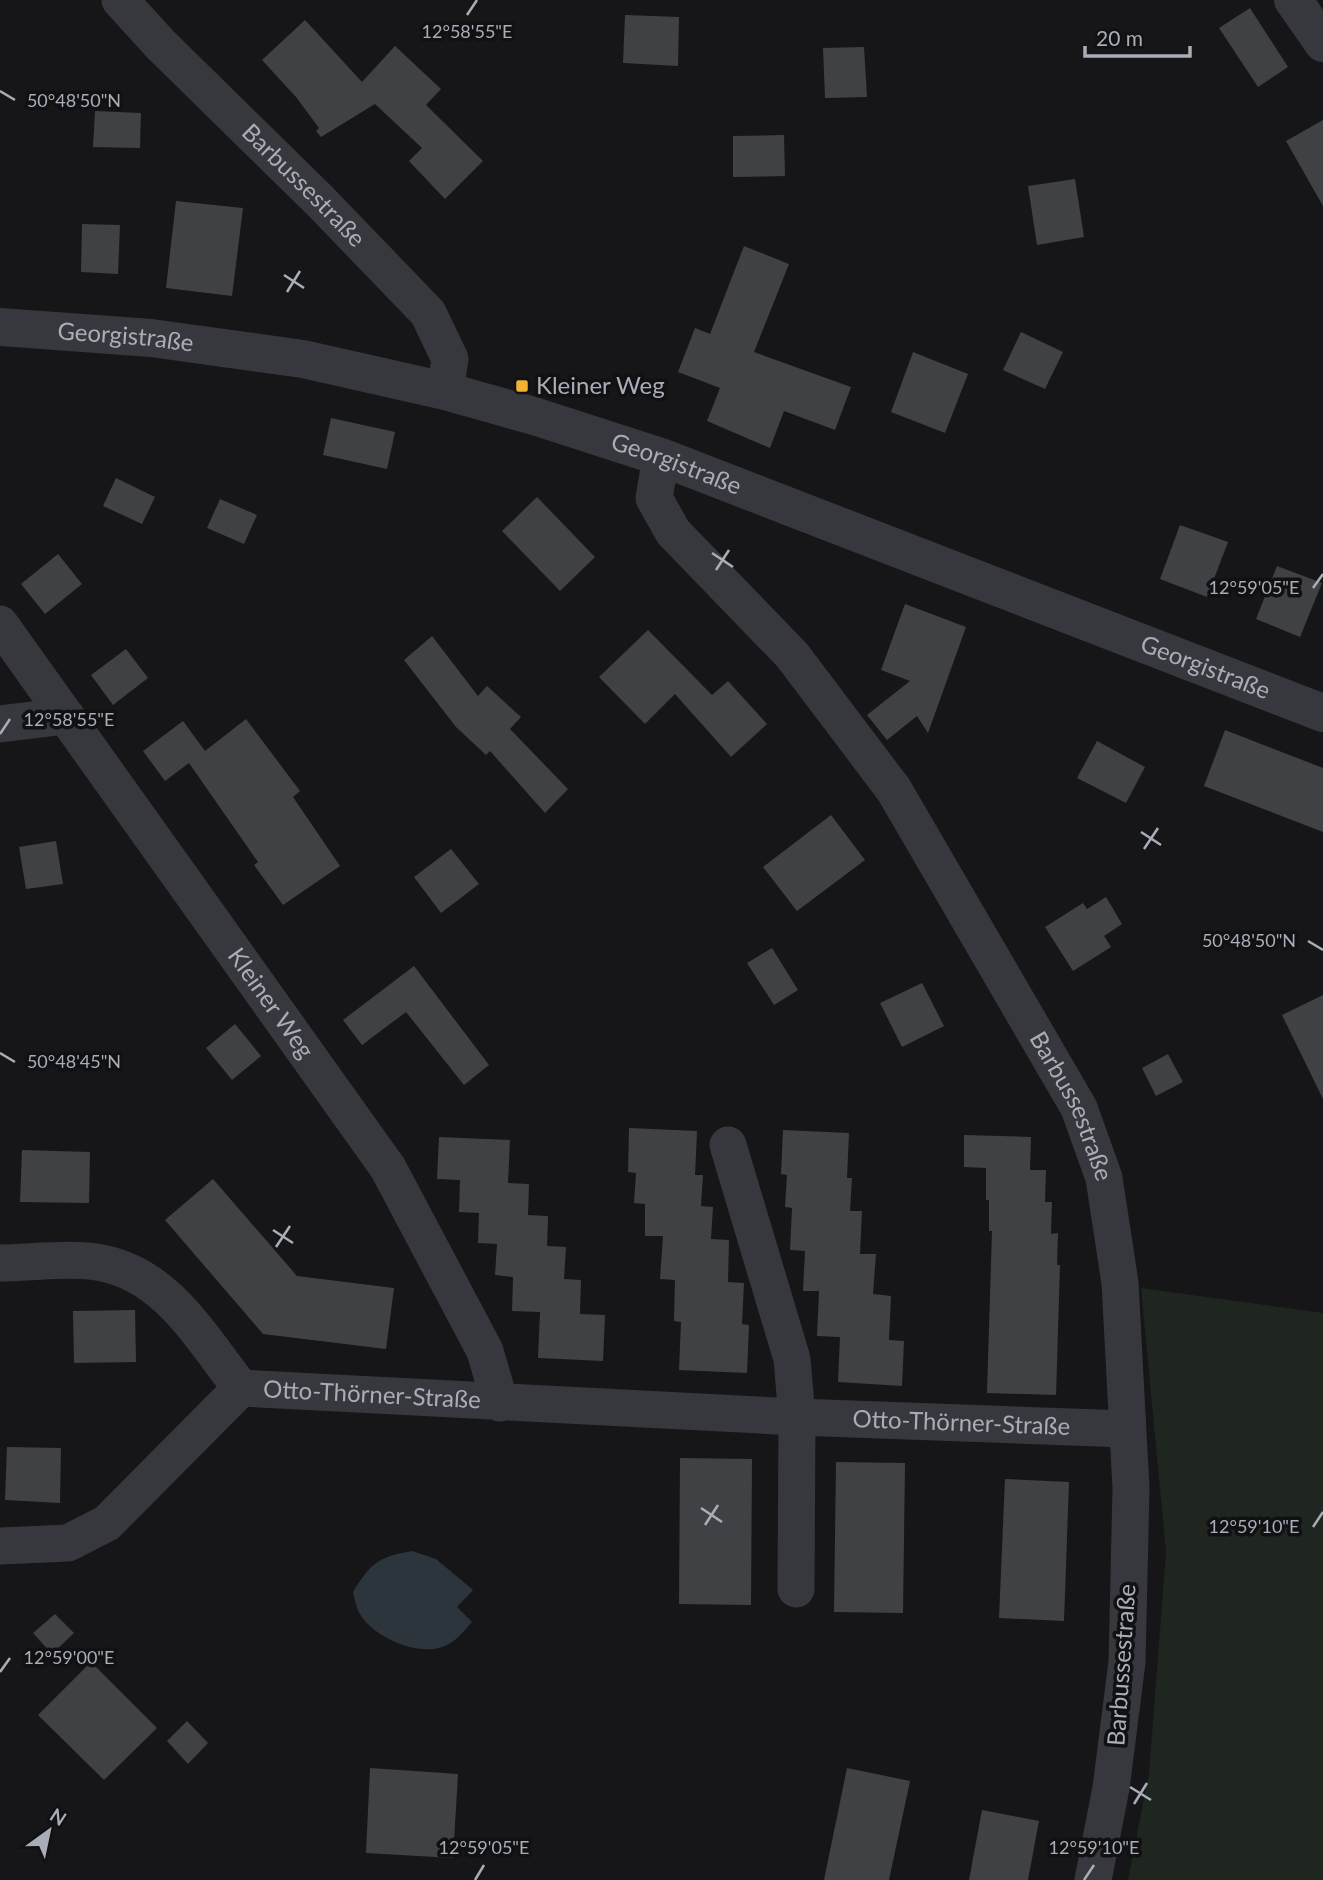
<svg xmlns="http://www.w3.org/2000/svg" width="1323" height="1880" viewBox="0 0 1323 1880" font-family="Lato,sans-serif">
<rect width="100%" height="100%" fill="#161618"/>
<path fill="#1e261f" d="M1141,1288L1323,1313V1880H1128L1149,1773L1166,1552Z"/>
<path fill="#2c353c" d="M412,1551L436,1559L473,1590L457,1607L472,1622C464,1631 455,1643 442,1647C417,1656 373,1637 360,1614C356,1608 355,1599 353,1592C371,1563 378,1557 412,1551Z"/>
<g fill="#404145">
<path d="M1250,8L1288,67L1258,87L1219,28Z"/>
<path d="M625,15L679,17L678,66L623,63Z"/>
<path d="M305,20L362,82L395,46L441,89L426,105L483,161L445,199L409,161L422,148L375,104L321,137L316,131L319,128L296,97L262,60Z"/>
<path d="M864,47L867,97L825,98L823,48Z"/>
<path d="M95,111L141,113L140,148L93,147Z"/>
<path d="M1323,120V206L1286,141Z"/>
<path d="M784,135L785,176L733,177V136Z"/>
<path d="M1075,179L1084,237L1037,245L1028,186Z"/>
<path d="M176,201L243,208L232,296L166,288Z"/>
<path d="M82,224L120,225L118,274L81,272Z"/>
<path d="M744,246L789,264L754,352L851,387L835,430L784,411L770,448L707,421L720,388L678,372L695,328L710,334Z"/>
<path d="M1021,332L1063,352L1045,389L1003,370Z"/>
<path d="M913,352L968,374L945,433L891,412Z"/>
<path d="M331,418L395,432L387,469L323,455Z"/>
<path d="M116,478L155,497L142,524L103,506Z"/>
<path d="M537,497L595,557L560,591L502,531Z"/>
<path d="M220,499L257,515L244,544L207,528Z"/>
<path d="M1180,525L1228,542L1207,597L1160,579Z"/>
<path d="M58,554L82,584L45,614L21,584Z"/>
<path d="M1277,566L1322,583L1300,637L1256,619Z"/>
<path d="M905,604L966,627L928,733L917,716L887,740L867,715L910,681L881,670Z"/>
<path d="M648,630L712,695L728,681L767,724L731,757L675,694L645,724L599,677Z"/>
<path d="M432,636L478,696L487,686L521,717L510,729L568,789L545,813L490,751L486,755L456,727L404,660Z"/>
<path d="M126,649L148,678L113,705L91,675Z"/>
<path d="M246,719L300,791L293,797L340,866L283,905L254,865L258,862L189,763L165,781L143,751L183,721L205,751Z"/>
<path d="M1225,730L1323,768V832L1204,786Z"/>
<path d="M1097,741L1145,767L1126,803L1077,778Z"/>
<path d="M831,815L865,860L797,911L763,867Z"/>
<path d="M56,841L63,884L26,889L19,847Z"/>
<path d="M451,849L479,884L441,913L414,877Z"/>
<path d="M1106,897L1122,924L1104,936L1111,947L1073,971L1045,927L1083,903L1087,909Z"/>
<path d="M772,948L798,990L774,1005L747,963Z"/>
<path d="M414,966L489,1065L464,1085L406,1012L362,1045L343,1020Z"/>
<path d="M922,983L944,1026L902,1047L880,1003Z"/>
<path d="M1323,995V1099L1282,1015Z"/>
<path d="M235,1024L261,1056L232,1080L206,1048Z"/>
<path d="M1168,1054L1183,1082L1156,1096L1142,1068Z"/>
<path d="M629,1128L697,1131L695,1175H703L701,1206L713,1207L711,1239L729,1240L728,1282L744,1283L742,1324L749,1325L747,1373L679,1370L681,1322L674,1321L675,1280L660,1279L663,1236H645V1204L634,1203L636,1173L628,1172Z"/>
<path d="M783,1130L849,1133L847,1178H852L850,1211H862L860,1254H876L873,1294L891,1296L889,1340L904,1341L902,1386L838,1382L840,1337L817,1336L819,1291H803L805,1251L790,1250L792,1208L785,1207L787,1175L781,1174Z"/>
<path d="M964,1135L1031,1137L1030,1170H1046L1045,1202H1052L1051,1234L1058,1233L1057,1265H1060L1056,1395L987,1393L992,1231H989V1200H986V1168L964,1167Z"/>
<path d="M439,1137L510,1140L508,1183L529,1184L528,1215L548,1216L547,1246L566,1247L564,1279L581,1280L580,1314L605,1315L603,1361L538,1358L540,1312L512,1311L513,1277L495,1275L497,1244L478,1243L479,1213L459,1212L460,1180L437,1179Z"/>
<path d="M22,1150L90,1152L89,1203L20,1202Z"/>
<path d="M213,1179L297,1276L394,1288L386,1349L263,1334L165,1220Z"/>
<path d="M135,1310L136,1362L74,1363L73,1311Z"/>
<path d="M7,1447L61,1448L60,1503L5,1500Z"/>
<path d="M680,1458L752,1459L751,1605L679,1604Z"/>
<path d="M836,1462L905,1463L903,1613L834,1612Z"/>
<path d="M1005,1479L1069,1482L1064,1621L999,1618Z"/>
<path d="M55,1614L74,1633L52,1654L33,1633Z"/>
<path d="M91,1662L157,1728L104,1780L38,1715Z"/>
<path d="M187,1721L208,1743L188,1764L167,1741Z"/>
<path d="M370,1768L458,1774L453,1858L366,1853Z"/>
<path d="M847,1768L910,1781L889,1880H824Z"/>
<path d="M982,1810L1039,1821L1028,1880H969Z"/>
</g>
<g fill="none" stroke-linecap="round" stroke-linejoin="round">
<g stroke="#37383d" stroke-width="37">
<path id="s1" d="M120,0L160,44L321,202L428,313L450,359L445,391"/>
<path id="s2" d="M661,457L654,498L673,532L792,655L894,790L1079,1108L1104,1178L1120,1283L1131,1488L1127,1662L1111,1788L1093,1880"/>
<path id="s3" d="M0,624L388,1168L485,1351L500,1403"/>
<path d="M0,724L66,716"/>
<path d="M728,1145L792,1359L797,1417L796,1589"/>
<path id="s4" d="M0,1263C30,1263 73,1257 102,1263C168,1276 201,1338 241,1388L797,1417L1126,1429"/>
<path d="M0,1546L68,1543L107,1523L241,1388"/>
</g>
<g stroke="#37383d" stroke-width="38">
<path d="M1293,0L1323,43"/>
<path id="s5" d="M0,327L151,338L303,359L445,391L534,416L661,457L1323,713"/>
</g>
</g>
<path fill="none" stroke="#a8adb8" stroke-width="2.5" d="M467,15L477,0M0,91L15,100M284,275L304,288M287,292L300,271M712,553L733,567M716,570L729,550M1313,588L1323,574M0,734L10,719M1141,832L1161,845M1144,849L1158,828M1308,941L1323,950M0,1053L15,1062M273,1230L293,1243M276,1247L290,1226M701,1508L722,1522M705,1525L718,1505M1313,1527L1323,1512M0,1672L10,1658M1130,1787L1151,1800M1134,1804L1147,1783M475,1880L484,1865M1084,1880L1094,1865"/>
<rect fill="#f2b134" stroke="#111113" stroke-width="2.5" x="515" y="379" width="14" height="14" rx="3.5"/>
<g text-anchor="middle" stroke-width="7" stroke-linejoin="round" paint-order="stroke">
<g font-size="24" fill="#a8adb8" stroke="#111113">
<text dy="8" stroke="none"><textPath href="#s1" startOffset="261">Barbussestraße</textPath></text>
<text dy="8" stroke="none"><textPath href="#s5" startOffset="126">Georgistraße</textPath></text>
<text dy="8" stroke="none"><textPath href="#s5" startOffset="693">Georgistraße</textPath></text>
<text dy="8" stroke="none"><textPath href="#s5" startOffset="1260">Georgistraße</textPath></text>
<text dy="8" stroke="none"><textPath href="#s3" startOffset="466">Kleiner Weg</textPath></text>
<text dy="8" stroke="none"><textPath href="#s2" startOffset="784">Barbussestraße</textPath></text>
<text dy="8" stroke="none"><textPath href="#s4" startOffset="425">Otto-Thörner-Straße</textPath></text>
<text dy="8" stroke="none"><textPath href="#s4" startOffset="1015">Otto-Thörner-Straße</textPath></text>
<text transform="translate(1122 1665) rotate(-86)" y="8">Barbussestraße</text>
</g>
<g font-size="24" fill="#a8adb8" stroke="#111113" text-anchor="start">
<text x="536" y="394">Kleiner Weg</text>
</g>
</g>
<g font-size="18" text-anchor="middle" fill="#a8adb8" stroke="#111113" stroke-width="7" stroke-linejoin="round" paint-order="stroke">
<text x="467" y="38">12°58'55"E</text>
<text x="74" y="107">50°48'50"N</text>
<text x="1254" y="594">12°59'05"E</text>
<text x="69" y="726">12°58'55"E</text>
<text x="1249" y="947">50°48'50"N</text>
<text x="74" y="1068">50°48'45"N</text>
<text x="1254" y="1533">12°59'10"E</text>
<text x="69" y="1664">12°59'00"E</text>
<text x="484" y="1854">12°59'05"E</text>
<text x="1094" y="1854">12°59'10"E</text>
</g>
<g transform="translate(49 1831) rotate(33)" stroke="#111113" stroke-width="5" paint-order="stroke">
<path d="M0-5L12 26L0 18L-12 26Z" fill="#a8adb8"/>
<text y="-10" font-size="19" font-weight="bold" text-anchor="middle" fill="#a8adb8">N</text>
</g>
<path d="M1085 46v10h105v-10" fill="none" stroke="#a8adb8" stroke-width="3.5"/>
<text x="1096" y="46" font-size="21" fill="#a8adb8" stroke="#111113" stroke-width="5" paint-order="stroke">20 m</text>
</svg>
